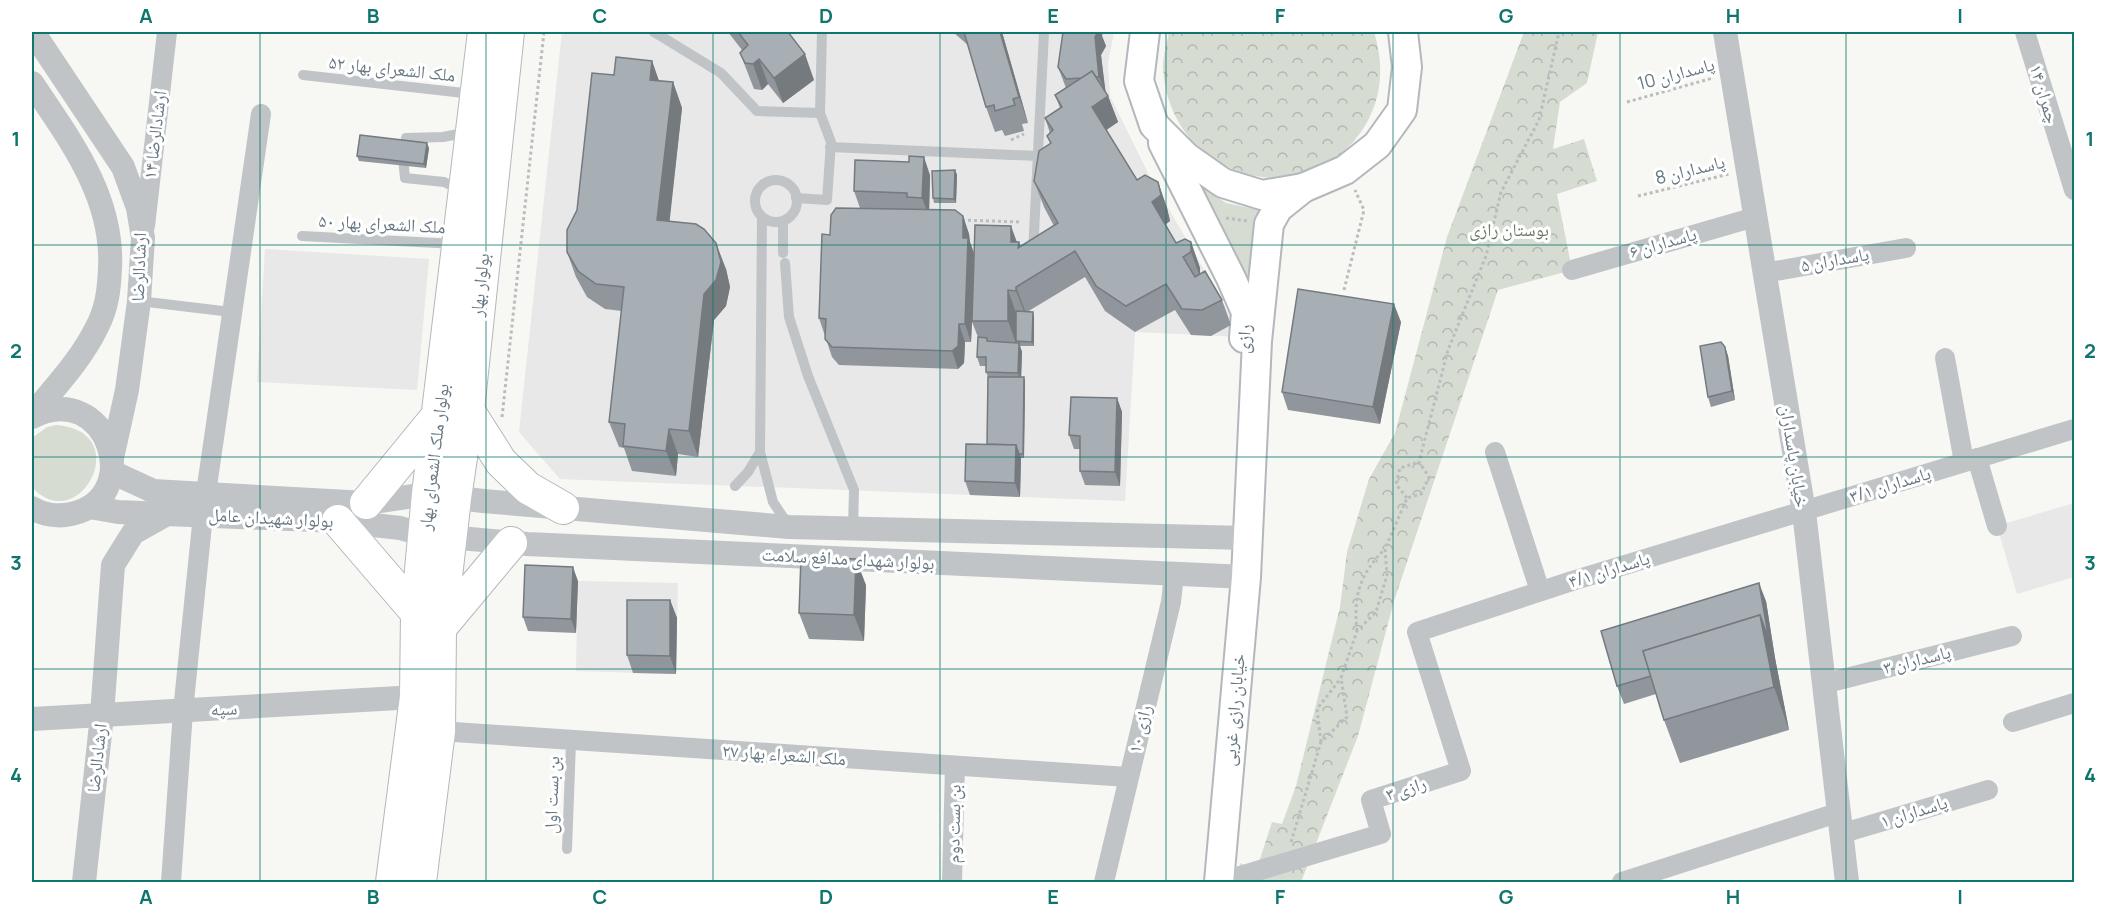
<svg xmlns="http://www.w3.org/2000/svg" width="2106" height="914" viewBox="0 0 2106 914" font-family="Manrope,'Noto Naskh Arabic',sans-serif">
<defs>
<pattern id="park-crowns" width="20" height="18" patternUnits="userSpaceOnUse" patternTransform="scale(1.5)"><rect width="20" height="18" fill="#d7dcd3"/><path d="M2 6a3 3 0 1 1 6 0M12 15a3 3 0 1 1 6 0" fill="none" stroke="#b2b7b1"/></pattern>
</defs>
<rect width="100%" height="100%" fill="#f7f7f4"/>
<g fill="#e7e8e7">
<path d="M562,32H1114L1108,63L1110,96L1149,175L1243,337L1135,332L1125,501L560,479L519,432Z"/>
<path d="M265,249L429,259L417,390L257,382Z"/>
<path d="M2074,503V577L2017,594L1997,526Z"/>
<path d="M578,581L678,583L676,674L576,671Z"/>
</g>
<g fill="#d7dcd3">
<path d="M1197,184L1226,203L1260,210L1252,300Z"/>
<path d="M56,425C137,431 78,539 32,487V438L47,427Z"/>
</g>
<g fill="url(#park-crowns)">
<path d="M1169,32H1374C1410,144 1282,226 1196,145C1176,125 1164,96 1163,67C1163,56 1167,43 1169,32Z"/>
<path d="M1524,32H1598L1587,83L1560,102L1553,149L1584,139L1597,181L1557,194L1572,270L1498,290L1394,601L1358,736L1301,882H1238L1240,863L1256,871L1272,822L1282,824L1296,786L1340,607L1347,552L1369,479L1395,433L1447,237Z"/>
</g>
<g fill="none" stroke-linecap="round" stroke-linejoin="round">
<g stroke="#b2b8bc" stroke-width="32">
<g id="secondary">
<path d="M1145,32L1139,81L1154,125L1186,157L1223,183L1262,195L1303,188L1345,170L1377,145L1402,110L1407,67L1403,32"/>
<path d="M1163,143L1231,278L1246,312L1244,338"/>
<path d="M1219,882L1246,577L1257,341L1269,224L1278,208L1303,188"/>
</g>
</g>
<g stroke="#b3b8bb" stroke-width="34">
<g id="primary">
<path d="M468,410L501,462L528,488L563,508"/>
<path d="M366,503L439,414"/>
<path d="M338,521L417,613"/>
<path d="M440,628L511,543"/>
<path d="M392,882L416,697L417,613L428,494L484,32"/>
<path d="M420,882L439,731L440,629L455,498L468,410L508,32"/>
</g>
</g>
<g stroke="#babdbf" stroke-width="3" stroke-dasharray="3 3" stroke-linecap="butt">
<path d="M1627,102L1713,78"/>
<path d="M1011,140L1024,134"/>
<path d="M1638,196L1729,174"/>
<path d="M1226,218L1247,221"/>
<path d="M962,220L1021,222"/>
<path d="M1344,290L1364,210L1355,190"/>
<path d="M502,417L544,32"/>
<path d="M1407,498L1396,484L1400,468L1419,462"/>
<path d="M1357,631C1353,595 1360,574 1385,549"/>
<path d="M1321,742L1317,709L1341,678"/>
<path d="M1291,842L1321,742L1347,717L1341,678L1357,631L1376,612L1387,575L1385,549L1407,498L1421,494L1429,477L1419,462L1448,350L1486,256L1501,192L1539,120L1559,32"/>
</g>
<g stroke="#c0c4c7" stroke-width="10">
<path d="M654,32L721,73L757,111L820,113"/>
<path d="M303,75L473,94"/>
<path d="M830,147L1038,156"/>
<circle cx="776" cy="201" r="21"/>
<path d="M461,190L444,182L405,178L403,158L406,138L443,137L469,132"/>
<path d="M796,198L827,200L831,142L820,113L822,32"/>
<path d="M762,217L760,452L773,502L789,526"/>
<path d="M783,221V253"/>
<path d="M302,236L456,244"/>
<path d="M1033,253L1044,32"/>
<path d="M785,263L789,317L808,376L854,490L853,528"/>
<path d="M139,301L231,312"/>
<path d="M735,486L748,472L760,452"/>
<path d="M567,849L571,742"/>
</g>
<g stroke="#c0c4c7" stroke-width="20">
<path d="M2025,32L2074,190"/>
<path d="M145,226L167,32"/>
<path d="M1572,270L1755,217"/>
<path d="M1764,273L1906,248"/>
<path d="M1945,358L1964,462"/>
<path d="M1495,452L1540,591"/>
<path d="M1977,458L1997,526"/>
<path d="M206,493L261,114"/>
<path d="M1823,684L2012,636"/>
<path d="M2013,722L2074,703"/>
<path d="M439,731L1128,777"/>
<path d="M1840,834L1988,790"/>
<path d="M171,882L183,711L203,515"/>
<path d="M952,882L955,766"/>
<path d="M1104,882L1171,602L1174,574"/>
<path d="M1220,882L1381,834L1371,800L1461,771L1417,632L1572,581L2074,429"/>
<path d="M1622,882L1837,813"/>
</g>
<g stroke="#c0c4c7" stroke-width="24">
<path d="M33,32L123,167L138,208L143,238L139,301L127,390L112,458"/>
<path d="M1725,32L1804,512L1847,882"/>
<path d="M32,83C70,140 114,197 110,269C109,290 107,308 97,327C81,360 55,387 32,415"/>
<path d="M32,417C107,378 147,498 71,514C58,517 43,515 32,508"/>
<path d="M112,472L153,491L366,503L428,494L483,501L789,527L1247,538"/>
<path d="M90,507L118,512L338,521L400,528L425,535L527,544L1246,577"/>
<path d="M32,719L416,697"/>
<path d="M84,882L102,715L113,565L133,533L165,515"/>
</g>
<use href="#secondary" stroke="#fff" stroke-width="28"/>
<use href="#primary" stroke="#fff" stroke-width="32"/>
</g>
<g fill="#90969c">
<path d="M728,32H788L814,80L783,103L768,84L762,90L754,89L740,53L742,50Z"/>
<path d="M953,32H1002L1028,123L1022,124L1024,131L1005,136L1002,130L995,132L986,107L969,46Z"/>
<path d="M1102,36L1106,46L1101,55L1105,91L1108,96L1118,122L1106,130L1137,180L1158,182L1167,208L1170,221L1165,225L1176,243L1191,242L1200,268V274L1222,300L1231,325L1211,336L1191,335L1175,310L1135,332L1105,311L1085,277L1027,312L1034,316V346H1020L1022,352L1021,377H1024L1025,382L1024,458H1021L1020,497L970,495L965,481L987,444L988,377L986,372V366H980L977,357L978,337L972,322L971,342H965L964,363L958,369L839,365L832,357L819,318L830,235L860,208L854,191L930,175L929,210L963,216L969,234L970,242L974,254L1017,242L1020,247L1054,226L1044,207L1034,181L1050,143L1047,136L1050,133L1045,118L1060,108L1055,95L1066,88L1058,67Z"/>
<path d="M652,61L659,81L673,82L682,108L669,221L726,269L730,287L726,306L714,320L698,457L678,454L676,476L632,471L624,448L619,447L609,422L622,311L605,309L587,297L576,277L567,252L577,210L614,75Z"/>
<path d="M429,148L426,168L359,161L357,156Z"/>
<path d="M955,170L957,175L956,203H934L933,198Z"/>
<path d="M1401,322L1380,424L1288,410L1282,392Z"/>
<path d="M1725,347L1728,356L1735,400L1711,407L1708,397Z"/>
<path d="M1117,398L1122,412L1120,486L1085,485L1080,471V449H1074L1069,435Z"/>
<path d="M578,581L576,633L528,631L523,617Z"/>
<path d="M866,585L864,641L809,639L799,613Z"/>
<path d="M670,600L677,618L676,674L633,673L627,655Z"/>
<path d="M1766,601L1775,658L1789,730L1680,763L1664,720L1656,694L1624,704L1617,686Z"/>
</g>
<g fill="#757a7f">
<path d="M1000,32H1002L1028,123L1019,97Z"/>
<path d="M1097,32H1103L1102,36L1106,46L1101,55L1106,95L1099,77L1095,37Z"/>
<path d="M805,54L814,80L783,103L774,78Z"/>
<path d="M759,59L768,84L762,90L753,64Z"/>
<path d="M652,61L661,87L650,80Z"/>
<path d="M673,82L682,108L667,245L657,220Z"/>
<path d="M1108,96L1118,122L1102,133L1092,107Z"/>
<path d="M427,143L429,148L426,168L424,164Z"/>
<path d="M924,157L930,175L929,216L922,198Z"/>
<path d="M955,170L957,175L956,203L954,199Z"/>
<path d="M1158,182L1167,208L1170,221L1161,227L1152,202Z"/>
<path d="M963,216L969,234L970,242L975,256L971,342L965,324Z"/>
<path d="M1011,226L1018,245L1019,242L1028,267L1011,242Z"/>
<path d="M1191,242L1200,268V277L1191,252Z"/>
<path d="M716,243L726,269L730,287L726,306L714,320L698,457L689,431L704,294Z"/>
<path d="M1016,287L1026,313V316L1016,291Z"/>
<path d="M1008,290L1017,316L1016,341L1017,346L1008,321Z"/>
<path d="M1394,304L1401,322L1380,424L1373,407Z"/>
<path d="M1033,312L1034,316V346L1032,342Z"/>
<path d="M959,324L965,342L964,363L958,369L952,351Z"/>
<path d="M1019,343L1022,352L1021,382L1018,373Z"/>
<path d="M1725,347L1728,356L1735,400L1732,391Z"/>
<path d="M1024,377L1025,382L1024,458L1023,454Z"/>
<path d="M1117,398L1122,412L1120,486L1115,472Z"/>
<path d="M669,429L678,454L676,476L666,451Z"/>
<path d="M1016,445L1021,458L1020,497L1015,483Z"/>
<path d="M856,559L866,585L864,641L854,615Z"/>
<path d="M573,567L578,581L576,633L571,619Z"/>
<path d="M1759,583L1766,601L1775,658L1789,730L1774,687L1760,615Z"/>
<path d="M670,600L677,618L676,674L670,656Z"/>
</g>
<g fill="#a7afb5" stroke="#757a7f" stroke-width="1.5">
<path d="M738,32H788L805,54L774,78L759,59L753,64L745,63L740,53L748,45Z"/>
<path d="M964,32H1000L1019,97L1013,99L1015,105L995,111L994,105L986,107Z"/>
<path d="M1063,32H1098L1095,37L1099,77H1096L1092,71L1082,78L1066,79L1058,67Z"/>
<path d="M616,57L652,61L650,80L673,82L657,220L696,224L704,229L716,243L721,262L716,280L704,294L689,431L669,429L666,451L623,446L625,424L609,422L624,287L596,284L578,271L567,252V230L577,210L592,73L614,75Z"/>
<path d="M1092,71L1108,96L1092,107L1137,180L1145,175L1158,182L1161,195L1152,202L1176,243L1185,239L1191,242V252L1183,257L1195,277L1205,271L1222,300L1202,310L1182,309L1166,284L1126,306L1096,286L1075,251L1016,287V291L1008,290V321H972L975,225L1011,226V242H1019L1018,248L1058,223L1034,181L1039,151L1051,143L1047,136L1053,130L1045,118L1062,107L1055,95Z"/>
<path d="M360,135L427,143L424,164L357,156Z"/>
<path d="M909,156L924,157L922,198L907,197V193L854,191L855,160L909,162Z"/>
<path d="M955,170L954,199L933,198L932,171Z"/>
<path d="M836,208L955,210L963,216V238H968L965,324H959L958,346L952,351L832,347L825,339L826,319L819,318L822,234L830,235L831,215Z"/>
<path d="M1298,289L1394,304L1373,407L1282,392Z"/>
<path d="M1016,311L1033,312L1032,342L1016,341Z"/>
<path d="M978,337L987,338V341L1019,343L1018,373L986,372V357H977Z"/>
<path d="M1721,342L1725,347L1732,391L1708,397L1700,346Z"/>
<path d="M988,377H1024L1023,454H1019L1016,445L987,444Z"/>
<path d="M1071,397L1117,398L1115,472L1080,471V436L1069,435Z"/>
<path d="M966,444L1016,445L1015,483L965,481Z"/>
<path d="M801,557L856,559L854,615L799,613Z"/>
<path d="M525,565L573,567L571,619L523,617Z"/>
<path d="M1759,583L1769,640L1760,615L1643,651L1651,676L1617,686L1601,631Z"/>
<path d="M627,600H670V656L627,655Z"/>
<path d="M1760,615L1774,687L1664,720L1643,651Z"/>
</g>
<path fill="none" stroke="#0f766e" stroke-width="1.5" stroke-opacity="0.55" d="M260,32V882M486,32V882M713,32V882M940,32V882M1166,32V882M1393,32V882M1620,32V882M1846,32V882M32,245H2074M32,457H2074M32,669H2074"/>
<g text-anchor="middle" stroke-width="6" stroke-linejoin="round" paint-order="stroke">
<g font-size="18" fill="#677884" stroke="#fff">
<text transform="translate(392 69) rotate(6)" y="6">ملک الشعرای بهار ۵۲</text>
<text transform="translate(1676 74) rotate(-15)" y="6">پاسداران 10</text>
<text transform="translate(2044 94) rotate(73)" y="6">چمران ۱۴</text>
<text transform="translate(155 135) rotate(-83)" y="6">ارشادالرضا ۱۴</text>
<text transform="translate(1690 170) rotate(-14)" y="6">پاسداران 8</text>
<text transform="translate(382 224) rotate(3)" y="6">ملک الشعرای بهار ۵۰</text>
<text transform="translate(1663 243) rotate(-16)" y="6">پاسداران ۶</text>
<text transform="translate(1835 260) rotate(-10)" y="6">پاسداران ۵</text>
<text transform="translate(139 267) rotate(-88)" y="6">ارشادالرضا</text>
<text transform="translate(480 285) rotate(-84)" y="6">بولوار بهار</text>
<text transform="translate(1244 339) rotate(-87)" y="6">رازی</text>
<text transform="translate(1794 456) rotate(81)" y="6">خیابان پاسداران</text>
<text transform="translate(434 457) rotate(-83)" y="6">بولوار ملک الشعرای بهار</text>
<text transform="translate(1890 485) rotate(-17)" y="6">پاسداران ۳/۱</text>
<text transform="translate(271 518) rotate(3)" y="6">بولوار شهیدان عامل</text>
<text transform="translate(848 559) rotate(3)" y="6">بولوار شهدای مدافع سلامت</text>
<text transform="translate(1609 570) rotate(-17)" y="6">پاسداران ۴/۱</text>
<text transform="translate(1917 660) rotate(-14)" y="6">پاسداران ۳</text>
<text transform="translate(224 709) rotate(-3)" y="6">سپه</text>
<text transform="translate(1234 710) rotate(-85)" y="6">خیابان رازی غربی</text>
<text transform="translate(1140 729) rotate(-76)" y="6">رازی ۱۰</text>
<text transform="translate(784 755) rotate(4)" y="6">ملک الشعراء بهار ۲۷</text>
<text transform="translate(97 758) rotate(-84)" y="6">ارشادالرضا</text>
<text transform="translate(1406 789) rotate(-18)" y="6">رازی ۳</text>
<text transform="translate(552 795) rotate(-88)" y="6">بن بست اول</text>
<text transform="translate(1914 812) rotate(-17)" y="6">پاسداران ۱</text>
<text transform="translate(954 824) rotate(-89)" y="6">بن بست دوم</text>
</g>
<g font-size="18" fill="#6b7b66" stroke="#fff">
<text x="1509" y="236">بوستان رازی</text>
</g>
</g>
<rect width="2106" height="914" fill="none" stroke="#ffffff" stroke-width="66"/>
<rect x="33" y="33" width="2040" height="848" fill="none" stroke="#0f766e" stroke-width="2"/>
<g font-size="20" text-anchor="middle" font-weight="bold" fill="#0f766e">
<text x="146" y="23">A</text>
<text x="373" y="23">B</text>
<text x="600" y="23">C</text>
<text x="826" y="23">D</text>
<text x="1053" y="23">E</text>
<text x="1280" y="23">F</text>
<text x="1506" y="23">G</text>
<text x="1733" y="23">H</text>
<text x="1960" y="23">I</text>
<text x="16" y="146">1</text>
<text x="2090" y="146">1</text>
<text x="16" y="358">2</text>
<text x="2090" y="358">2</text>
<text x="16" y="570">3</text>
<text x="2090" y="570">3</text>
<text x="16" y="782">4</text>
<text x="2090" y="782">4</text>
<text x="146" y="904">A</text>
<text x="373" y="904">B</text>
<text x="600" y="904">C</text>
<text x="826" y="904">D</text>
<text x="1053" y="904">E</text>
<text x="1280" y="904">F</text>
<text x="1506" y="904">G</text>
<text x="1733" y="904">H</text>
<text x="1960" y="904">I</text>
</g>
</svg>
